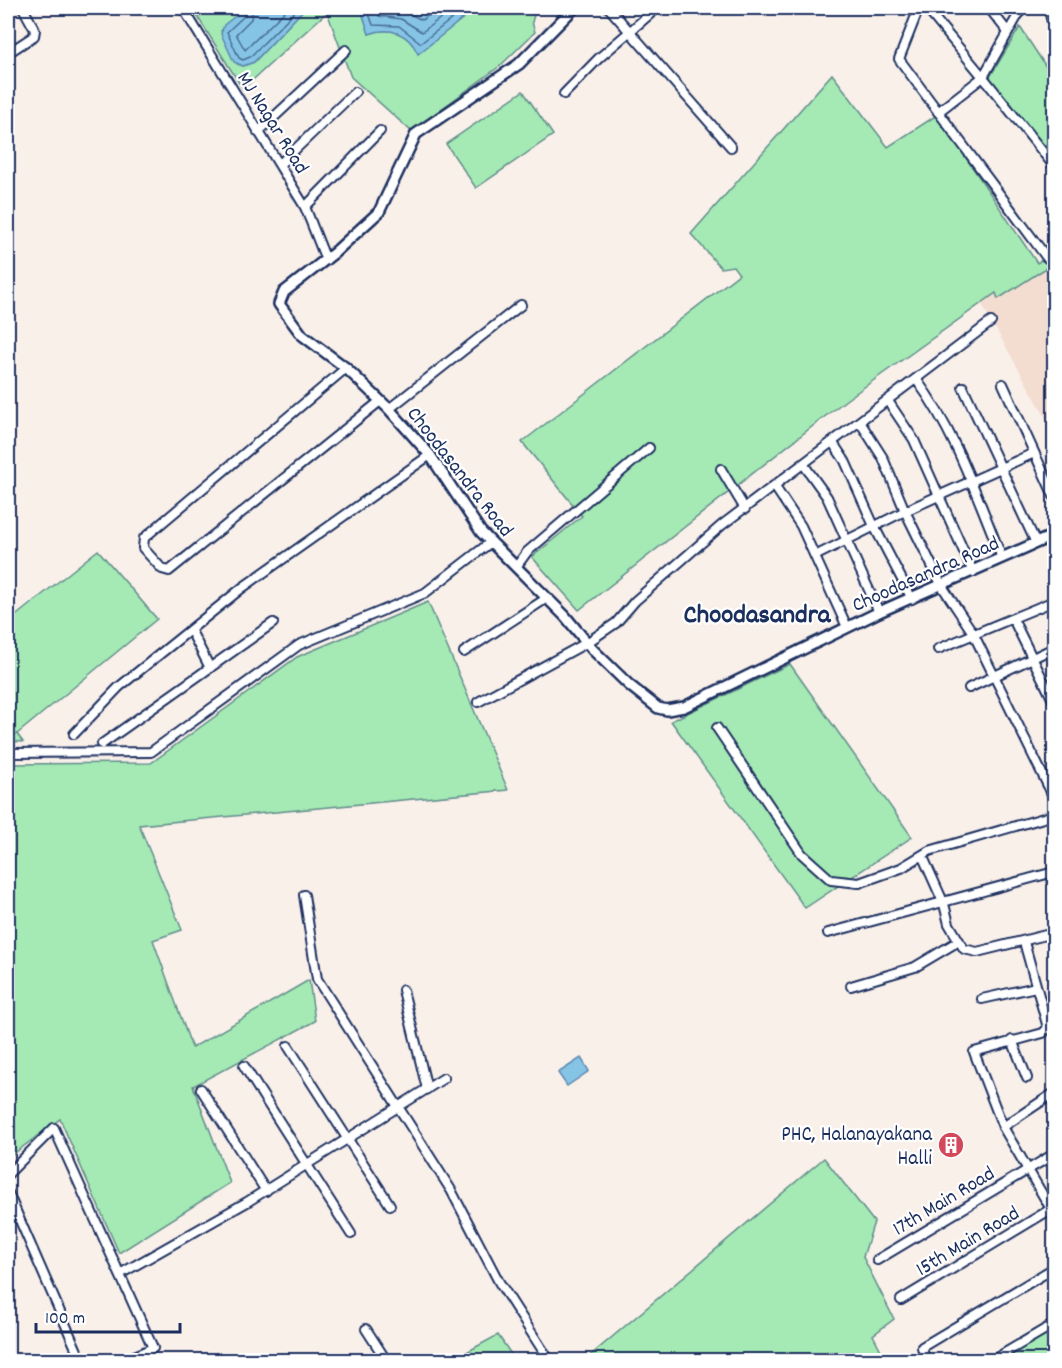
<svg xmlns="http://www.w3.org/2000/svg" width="1062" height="1368" viewBox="0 0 1062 1368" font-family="Dekko,sans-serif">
<rect width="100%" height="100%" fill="#faf0ea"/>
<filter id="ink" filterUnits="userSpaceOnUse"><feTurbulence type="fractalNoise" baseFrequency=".0167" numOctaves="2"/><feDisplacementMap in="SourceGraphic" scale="12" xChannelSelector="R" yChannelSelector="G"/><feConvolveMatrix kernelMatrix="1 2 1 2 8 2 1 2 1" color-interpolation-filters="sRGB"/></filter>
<g filter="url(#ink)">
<path fill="#f3ddd1" d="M1054,263V432L981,303L996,293L999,298Z"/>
<g fill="#a5eab5" stroke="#608c8a" stroke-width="1.5">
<path d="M192,8H239V13L221,31L237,64L243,66L254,62L305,8H361L369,34C390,26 408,33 418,53L476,8H536L532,22L535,32L500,66L411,131L351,77L327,12L243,89Z"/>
<path d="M1020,27L1054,79V164L988,80Z"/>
<path d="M832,74L888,147L937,115L1037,263L1054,252V263L998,299L996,293L846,400L579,610L532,557L582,516L522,442L739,274L733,266L721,268L691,234Z"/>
<path d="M523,91L553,135L476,188L446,144Z"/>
<path d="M98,550L157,619L17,734L23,742L8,741V622Z"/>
<path d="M428,602L508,790L139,825L182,930L153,940L192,1048L309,980L315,1021L193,1086L230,1183L119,1253L60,1119L8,1158V771L10,764L151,763L297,657Z"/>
<path d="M790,664L912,837L805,908L671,721Z"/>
<path d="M824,1158L874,1222L863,1257L894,1319L873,1335L886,1360H585Z"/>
<path d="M1053,1329L1054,1360H999Z"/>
<path d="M498,1335L515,1360H452Z"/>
</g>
<g fill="#86c4e6" stroke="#5b88b0" stroke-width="1.5">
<path d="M239,8H305L254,62L243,66L234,62L221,34L224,25L239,13Z"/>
<path d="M361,9V8H476L418,54C409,33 390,26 369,34Z"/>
<path d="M581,1058L589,1071L567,1086L558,1073Z"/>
</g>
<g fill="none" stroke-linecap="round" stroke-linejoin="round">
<g stroke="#466b94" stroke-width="1.5">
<path d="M245,8L244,16L227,32L239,58L243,60L250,57L298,8"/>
<path d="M253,8L251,19L236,34L245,50L288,8"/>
<path d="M367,8L373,25L399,26L421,43L466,8"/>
<path d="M375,8L379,16L401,19L422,32L454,8"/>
<path d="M386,8L404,11L422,20L440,8"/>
</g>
<g stroke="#1b2f5e" stroke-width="12">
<g id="minor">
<path d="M183,8L305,207L326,260"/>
<path d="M609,8L731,147"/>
<path d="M919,8L899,59L1047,258"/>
<path d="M926,8L983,77L1022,8"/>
<path d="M989,8L1008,32"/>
<path d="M1048,8L1054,28"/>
<path d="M8,53L34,36L35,30L23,8"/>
<path d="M564,94L599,58L657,8"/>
<path d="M938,112L983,77L1054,166"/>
<path d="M258,132L346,50"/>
<path d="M280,164L355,92"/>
<path d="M305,207L380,131"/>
<path d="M346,368L144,538L143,548L162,569L169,571L379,402"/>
<path d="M916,379C956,433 977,497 1002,558"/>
<path d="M1003,384L1054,496"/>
<path d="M963,387L1036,543"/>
<path d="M888,401L914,440L973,572"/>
<path d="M389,409L521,305"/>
<path d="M860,422L883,458L905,511L942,586L973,633L1054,798"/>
<path d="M833,443L845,461L874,526L912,599"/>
<path d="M804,465L827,497L879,612"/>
<path d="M721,469L745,509"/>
<path d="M775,487L801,526L847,627"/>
<path d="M815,556L905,511L1034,453"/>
<path d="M516,567L527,552L649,448"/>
<path d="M1013,619L1054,702"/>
<path d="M191,631L210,668"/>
<path d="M938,649L1054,601"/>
<path d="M464,652L547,598"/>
<path d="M969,688L1054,648"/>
<path d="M478,702L588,642L616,623L635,601L722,525L991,322"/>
<path d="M717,728L802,854L831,880L859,883L901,868L929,851L1054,815"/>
<path d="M74,734L119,687L242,588L430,455"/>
<path d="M102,744L273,623"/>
<path d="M8,753L151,752L299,645L425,593L491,542"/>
<path d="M923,857L944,904L949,924L964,949L977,952L1054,933"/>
<path d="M304,895L317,979L451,1190L499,1282L549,1360"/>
<path d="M828,933L1054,872"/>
<path d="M851,986L915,967L957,942"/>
<path d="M403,990L427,1089"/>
<path d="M982,999L1036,987"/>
<path d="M1012,1040L1027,1078"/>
<path d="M288,1046L390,1205"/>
<path d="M244,1066L351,1234"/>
<path d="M201,1089L266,1191"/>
<path d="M1003,1127L1054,1093"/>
<path d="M8,1174L54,1128L153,1348L125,1360"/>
<path d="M8,1193L81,1360"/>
<path d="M877,1260L1054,1154"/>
<path d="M120,1274L247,1202L444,1078"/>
<path d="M901,1300L1051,1209L1003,1127L974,1052L1043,1033L1048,1028L1024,942"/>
<path d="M366,1329L386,1360"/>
<path d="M925,1360L922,1347L1054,1268"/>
<path d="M993,1360L1054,1324"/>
</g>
</g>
<g stroke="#1b2f5e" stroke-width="14">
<g id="tertiary">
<path d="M574,8L519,64L416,134L379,212L334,253L284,292L279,304L302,335L346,368L389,409L430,455L481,532L565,616L593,650L629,685L658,708L667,710L684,707L879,612L1054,535"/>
<path d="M1054,1207L1051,1209L1054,1216"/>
</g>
</g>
<use href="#minor" stroke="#fff" stroke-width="8"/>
<use href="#tertiary" stroke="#fff" stroke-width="9"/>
</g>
</g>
<defs>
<g id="building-disc" transform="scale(1.35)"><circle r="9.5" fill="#d1495b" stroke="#fff"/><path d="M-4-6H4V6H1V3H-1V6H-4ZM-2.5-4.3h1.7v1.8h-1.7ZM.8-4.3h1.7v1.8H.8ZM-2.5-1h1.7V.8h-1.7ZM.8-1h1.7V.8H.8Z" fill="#fff"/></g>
</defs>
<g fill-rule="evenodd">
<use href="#building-disc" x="951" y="1145"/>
</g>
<g text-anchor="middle" stroke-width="4.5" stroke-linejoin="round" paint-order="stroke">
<g font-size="21" fill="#1b2f5e" stroke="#fff">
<text transform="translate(274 122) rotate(58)" y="7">MJ Nagar Road</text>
<text transform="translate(461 471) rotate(52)" y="7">Choodasandra Road</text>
<text transform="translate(925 573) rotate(-24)" y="7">Choodasandra Road</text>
<text transform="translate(943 1200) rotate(-31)" y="7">17th Main Road</text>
<text transform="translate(967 1240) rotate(-31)" y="7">15th Main Road</text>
</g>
<g font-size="21" fill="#1b2f5e" stroke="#fff" text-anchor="end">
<text x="932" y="1140">PHC, Halanayakana<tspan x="932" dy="24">Halli</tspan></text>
</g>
<g font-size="27" font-weight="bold" fill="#1b2f5e" stroke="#fff">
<text x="757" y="622">Choodasandra</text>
</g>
</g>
<rect width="1062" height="1368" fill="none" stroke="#fff" stroke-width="30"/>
<rect x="15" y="15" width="1032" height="1338" fill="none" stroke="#1b2f5e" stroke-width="2" filter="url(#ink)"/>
<path d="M36 1323v9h144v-9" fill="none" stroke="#1b2f5e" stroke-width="3"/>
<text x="45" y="1323" font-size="18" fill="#1b2f5e" stroke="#ffffff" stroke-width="4.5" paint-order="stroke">100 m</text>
</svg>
